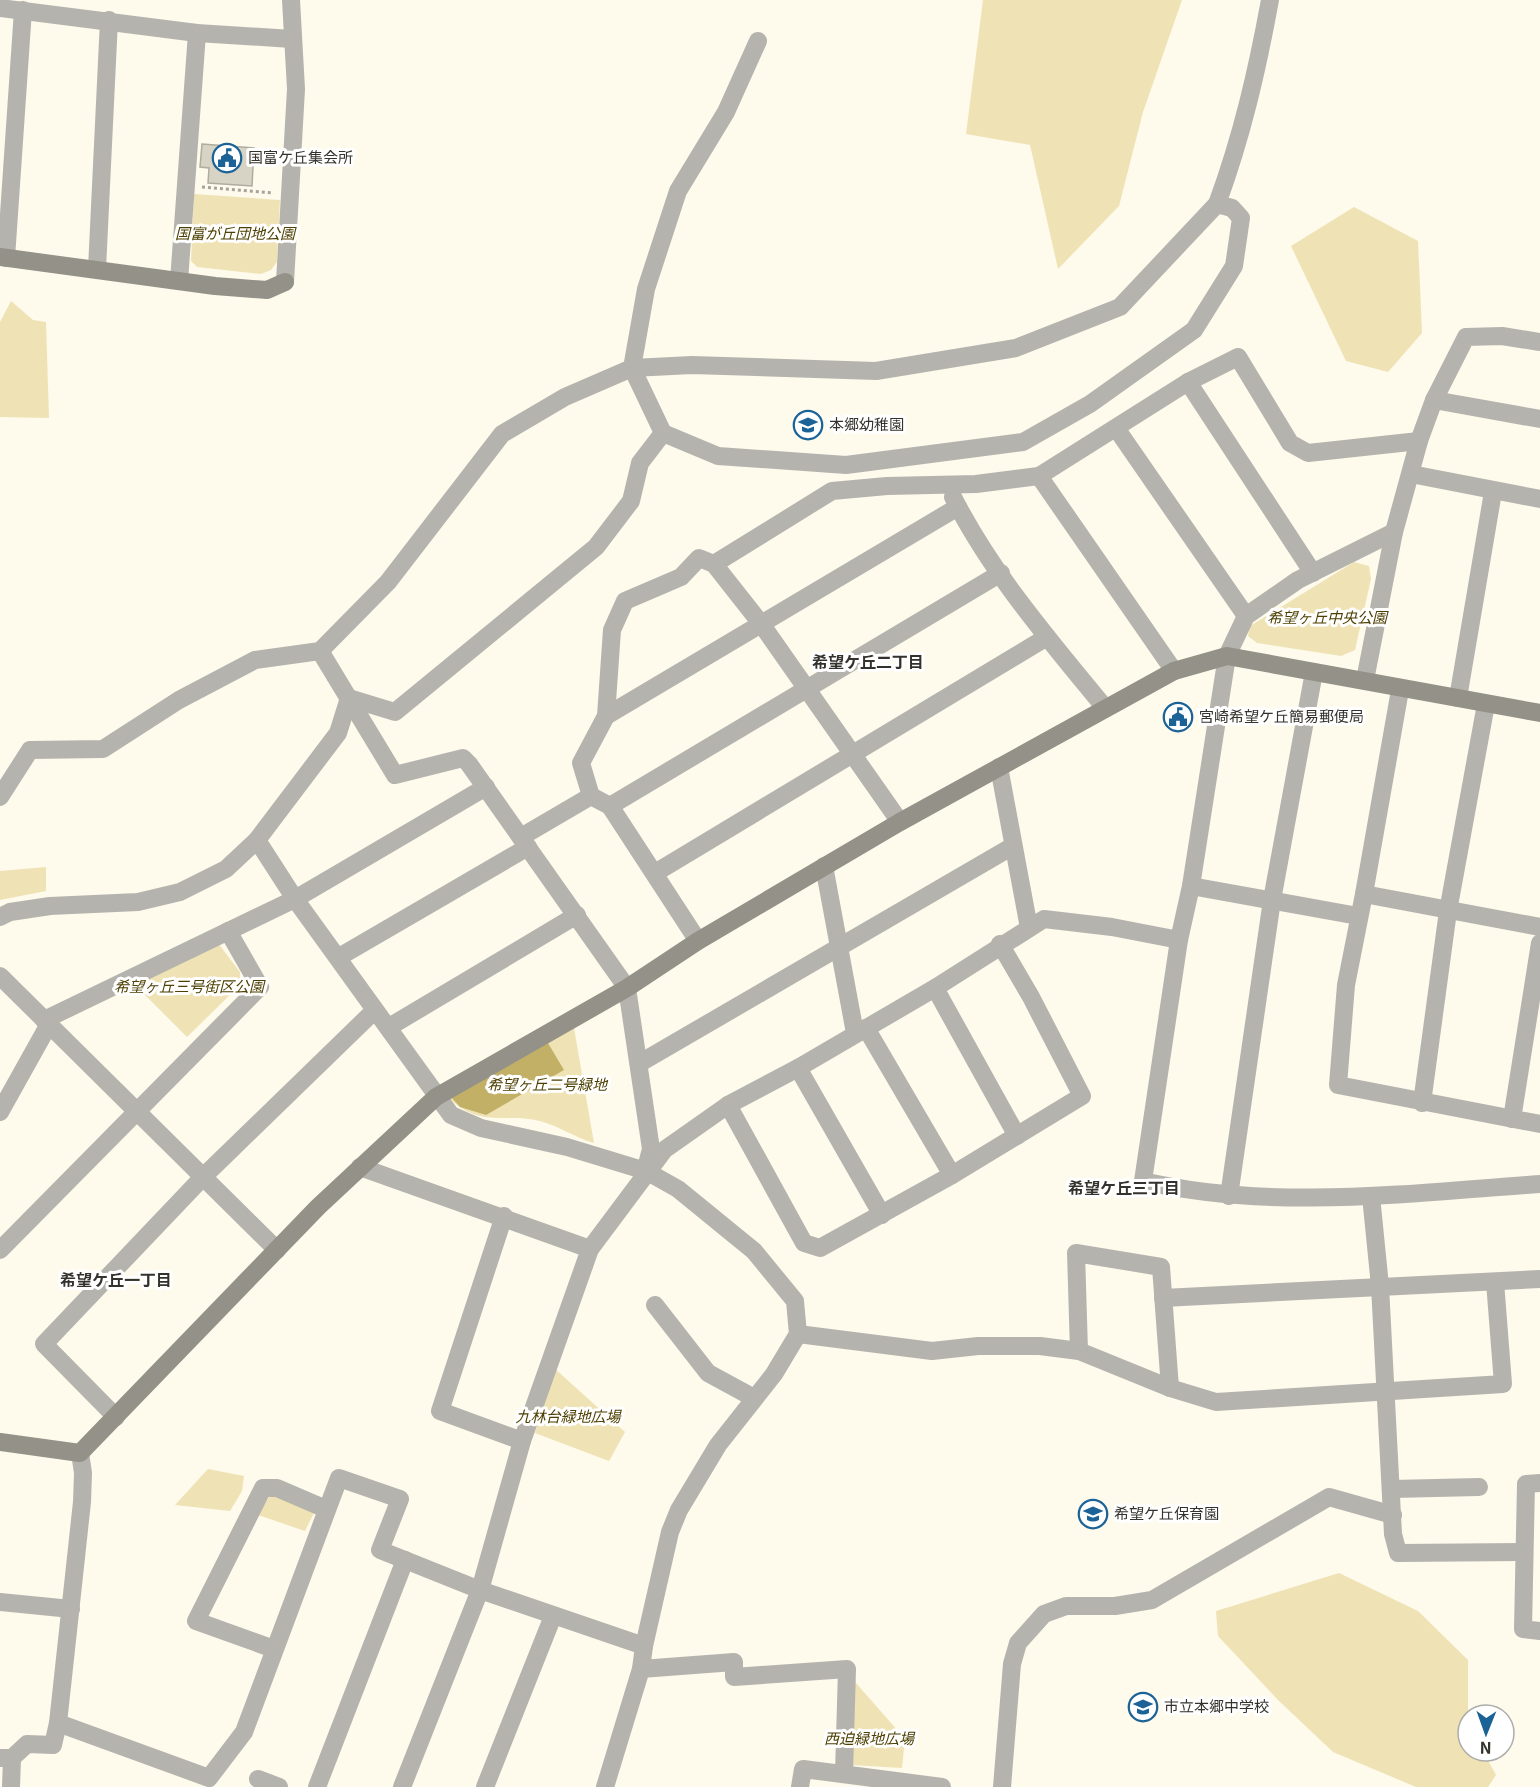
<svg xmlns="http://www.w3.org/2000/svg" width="1540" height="1787" viewBox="0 0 1540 1787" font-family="Georgia,'Noto Sans JP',serif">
<rect width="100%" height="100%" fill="#fefaec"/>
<g fill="#efe3b5">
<path d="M983,0H1182L1143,112L1119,206L1058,269L1030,145L966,134Z"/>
<path d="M194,194L280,200L277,262L271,270L261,274L197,267L191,261Z"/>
<path d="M1354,207L1418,241L1422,333L1388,372L1346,361L1291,246Z"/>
<path d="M11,301L33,320L46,322L49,418L0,417V322Z"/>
<path d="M1354,562L1369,566L1371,579L1355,650L1341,656L1257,643L1248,636L1250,626Z"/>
<path d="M46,867V891L0,900V871Z"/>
<path d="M218,943L240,972V985L187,1037L128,978Z"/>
<path d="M574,1028L594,1143C574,1137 564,1129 546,1123C510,1110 481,1131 448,1097Z"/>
<path d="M554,1368L625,1432L609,1461L535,1433Z"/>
<path d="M208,1469L244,1476L242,1491L230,1511L175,1505Z"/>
<path d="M271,1494L314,1513L305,1531L258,1515Z"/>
<path d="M1339,1573L1418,1611L1468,1660V1751H1483L1496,1775L1488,1787H1416L1333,1752L1278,1700L1218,1636L1216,1611Z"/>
<path d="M849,1675L905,1739L902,1768L851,1765Z"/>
</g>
<path fill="#c3b067" d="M548,1043L564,1070L486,1115L460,1107L451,1097Z"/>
<path fill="#d7d4c5" stroke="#b0ac9e" stroke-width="1.5" d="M202,144L254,148L252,186L208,183L209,168L200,167Z"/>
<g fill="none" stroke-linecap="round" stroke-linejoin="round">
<path stroke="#a7a499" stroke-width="3" stroke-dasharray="3 3" stroke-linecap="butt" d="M202,187L273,193"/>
<g stroke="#b5b3ad" stroke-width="18">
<path d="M0,8L197,33L292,39"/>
<path d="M758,41L726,112L678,191L646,289L632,368L663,433L718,456L846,465L1023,442L1090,404L1194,330L1234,266L1241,218L1232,208L1217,204C1242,136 1257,71 1270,0"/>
<path d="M6,258L23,10"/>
<path d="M97,269L109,20"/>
<path d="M179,281L197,33"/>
<path d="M285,282L296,89L291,0"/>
<path d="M1188,382L1313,573"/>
<path d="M1434,400L1540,419"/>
<path d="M1116,428L1246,616"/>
<path d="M1411,474L1540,499"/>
<path d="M1039,476L1174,671"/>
<path d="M953,497C992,574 1051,642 1105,708"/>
<path d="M1394,532L1298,580L1246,616L1227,656L1191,886L1179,940L1143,1181C1271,1211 1411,1193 1540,1184"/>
<path d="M714,564L832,491L887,486L976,484L1039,476L1188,382L1238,357L1290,443L1308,453L1419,441"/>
<path d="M320,651L395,775L463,758L469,764L627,988L651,1149L646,1168"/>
<path d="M1365,680L1394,532L1419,441L1434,400L1466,337L1502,336L1540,342"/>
<path d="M1400,690L1364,894L1346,985L1338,1085L1540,1124"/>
<path d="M349,698L395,712L596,547L631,501L640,463L663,433"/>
<path d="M1458,698L1493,492"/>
<path d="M606,716L958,507"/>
<path d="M999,767L1029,928"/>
<path d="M0,797L30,750L103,749L179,700L255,660L320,651L388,582L502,434L565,397L632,368L692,365L876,371L1016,348L1120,307L1217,204"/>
<path d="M610,806L1001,573"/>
<path d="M521,837L591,796"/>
<path d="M257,840L295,899L451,1115L481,1128L567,1147L646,1171L678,1189L754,1251L795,1301L798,1334L774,1374L718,1445L679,1510L670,1532L644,1646L641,1669L605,1787"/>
<path d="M824,866L855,1033"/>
<path d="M655,873L1047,637"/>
<path d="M1191,886L1358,916"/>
<path d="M1364,894L1540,927"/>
<path d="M0,917L10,912L50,906L138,902L180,892L226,869L257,840L338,733L349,698"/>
<path d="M698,941L610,806L591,796L581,763L606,716L612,630L625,601L681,577L699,558L714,564L762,625L900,822"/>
<path d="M339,957L528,847"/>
<path d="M0,976L277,1250"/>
<path d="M935,988L1017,1136"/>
<path d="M44,1020L295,899L486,787"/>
<path d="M389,1027L577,915"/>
<path d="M866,1028L952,1175"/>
<path d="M640,1063L1013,846"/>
<path d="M798,1068L882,1215"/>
<path d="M1422,1103L1448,911L1486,704"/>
<path d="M728,1105L804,1243L820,1248L952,1175L1082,1096L1031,997L1000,944"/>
<path d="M0,1112L48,1026"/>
<path d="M1512,1119L1540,943"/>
<path d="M360,1167L590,1249"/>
<path d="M1229,1196L1272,900L1314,672"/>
<path d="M1371,1196L1380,1286L1393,1534L1398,1553L1523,1552"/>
<path d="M504,1216L440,1411L522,1441"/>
<path d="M0,1250L260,987L228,931"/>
<path d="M1163,1298L1540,1279"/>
<path d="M655,1305L708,1373L754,1398"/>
<path d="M798,1334L932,1351L978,1346H1040L1079,1351L1170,1388L1216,1402L1503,1384L1495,1282"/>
<path d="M1079,1351L1076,1253L1161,1267L1170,1388"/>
<path d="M116,1417L44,1344L203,1177L375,1010"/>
<path d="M1540,1483L1526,1484L1523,1629L1540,1631"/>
<path d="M1392,1489L1479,1487"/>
<path d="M0,1602L71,1609"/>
<path d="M274,1649L196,1621L263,1488H277L326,1509"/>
<path d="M641,1669L734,1662V1677L847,1669L844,1773"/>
<path d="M58,1723L209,1778L244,1732L339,1478L400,1499L380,1550L480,1590L644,1646"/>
<path d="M0,1758H12L27,1744L53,1745L58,1723L82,1502L83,1473L80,1453"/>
<path d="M258,1779L279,1787"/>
<path d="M11,1787L12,1758"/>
<path d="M317,1787L405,1560"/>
<path d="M402,1787L480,1590L522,1441L590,1249L664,1150L728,1105L798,1068L935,988L1044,919L1112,927L1179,940"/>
<path d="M485,1787L553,1616"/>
<path d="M800,1787L803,1769L942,1787"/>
<path d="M1002,1787L1012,1664L1018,1643L1044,1614L1066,1606H1115L1152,1600L1329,1497L1393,1515"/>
</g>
<g stroke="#939188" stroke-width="18">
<path d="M0,257L215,286L267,290L285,282"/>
<path d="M0,1442L80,1453L318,1207L436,1097L627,988L698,941L900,822L1174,671L1227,656L1540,713"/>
</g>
</g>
<defs>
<g id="civic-ring" transform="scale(1.5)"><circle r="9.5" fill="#fff" stroke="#1b6397" stroke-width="1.5"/><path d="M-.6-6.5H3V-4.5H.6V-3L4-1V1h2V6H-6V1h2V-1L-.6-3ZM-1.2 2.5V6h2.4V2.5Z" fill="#1b6397"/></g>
<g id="school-ring" transform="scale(1.5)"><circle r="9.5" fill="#fff" stroke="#1b6397" stroke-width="1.5"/><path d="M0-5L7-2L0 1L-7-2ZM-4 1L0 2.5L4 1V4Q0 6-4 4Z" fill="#1b6397"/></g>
</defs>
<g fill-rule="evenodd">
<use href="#civic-ring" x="227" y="158"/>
<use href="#school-ring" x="808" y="425"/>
<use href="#civic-ring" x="1178" y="717"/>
<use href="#school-ring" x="1093" y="1514"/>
<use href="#school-ring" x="1143" y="1707"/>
</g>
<g text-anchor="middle" stroke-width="6" stroke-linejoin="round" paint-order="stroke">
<g font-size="15" fill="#33322c" stroke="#fff" text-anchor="start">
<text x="248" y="163">国富ケ丘集会所</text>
<text x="829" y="430">本郷幼稚園</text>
<text x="1199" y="722">宮崎希望ケ丘簡易郵便局</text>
<text x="1114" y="1519">希望ケ丘保育園</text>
<text x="1164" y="1712">市立本郷中学校</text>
</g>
<g font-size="15" font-style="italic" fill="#4d4002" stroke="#fff">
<text x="235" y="239">国富が丘団地公園</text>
<text x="1327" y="623">希望ヶ丘中央公園</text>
<text x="189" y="992">希望ヶ丘三号街区公園</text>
<text x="547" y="1090">希望ヶ丘二号緑地</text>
<text x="568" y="1422">九林台緑地広場</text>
<text x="869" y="1744">西迫緑地広場</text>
</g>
<g font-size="16" font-weight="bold" fill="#33322c" stroke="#fff">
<text x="868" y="668">希望ケ丘二丁目</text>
<text x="1124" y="1194">希望ケ丘三丁目</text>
<text x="116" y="1286">希望ケ丘一丁目</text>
</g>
</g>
<g transform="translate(1486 1733) rotate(181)"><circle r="28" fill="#ffffff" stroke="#adadab" stroke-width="1.5"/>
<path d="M0-4.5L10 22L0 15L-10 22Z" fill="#1b6397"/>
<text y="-9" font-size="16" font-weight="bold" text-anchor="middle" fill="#33322c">N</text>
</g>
</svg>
